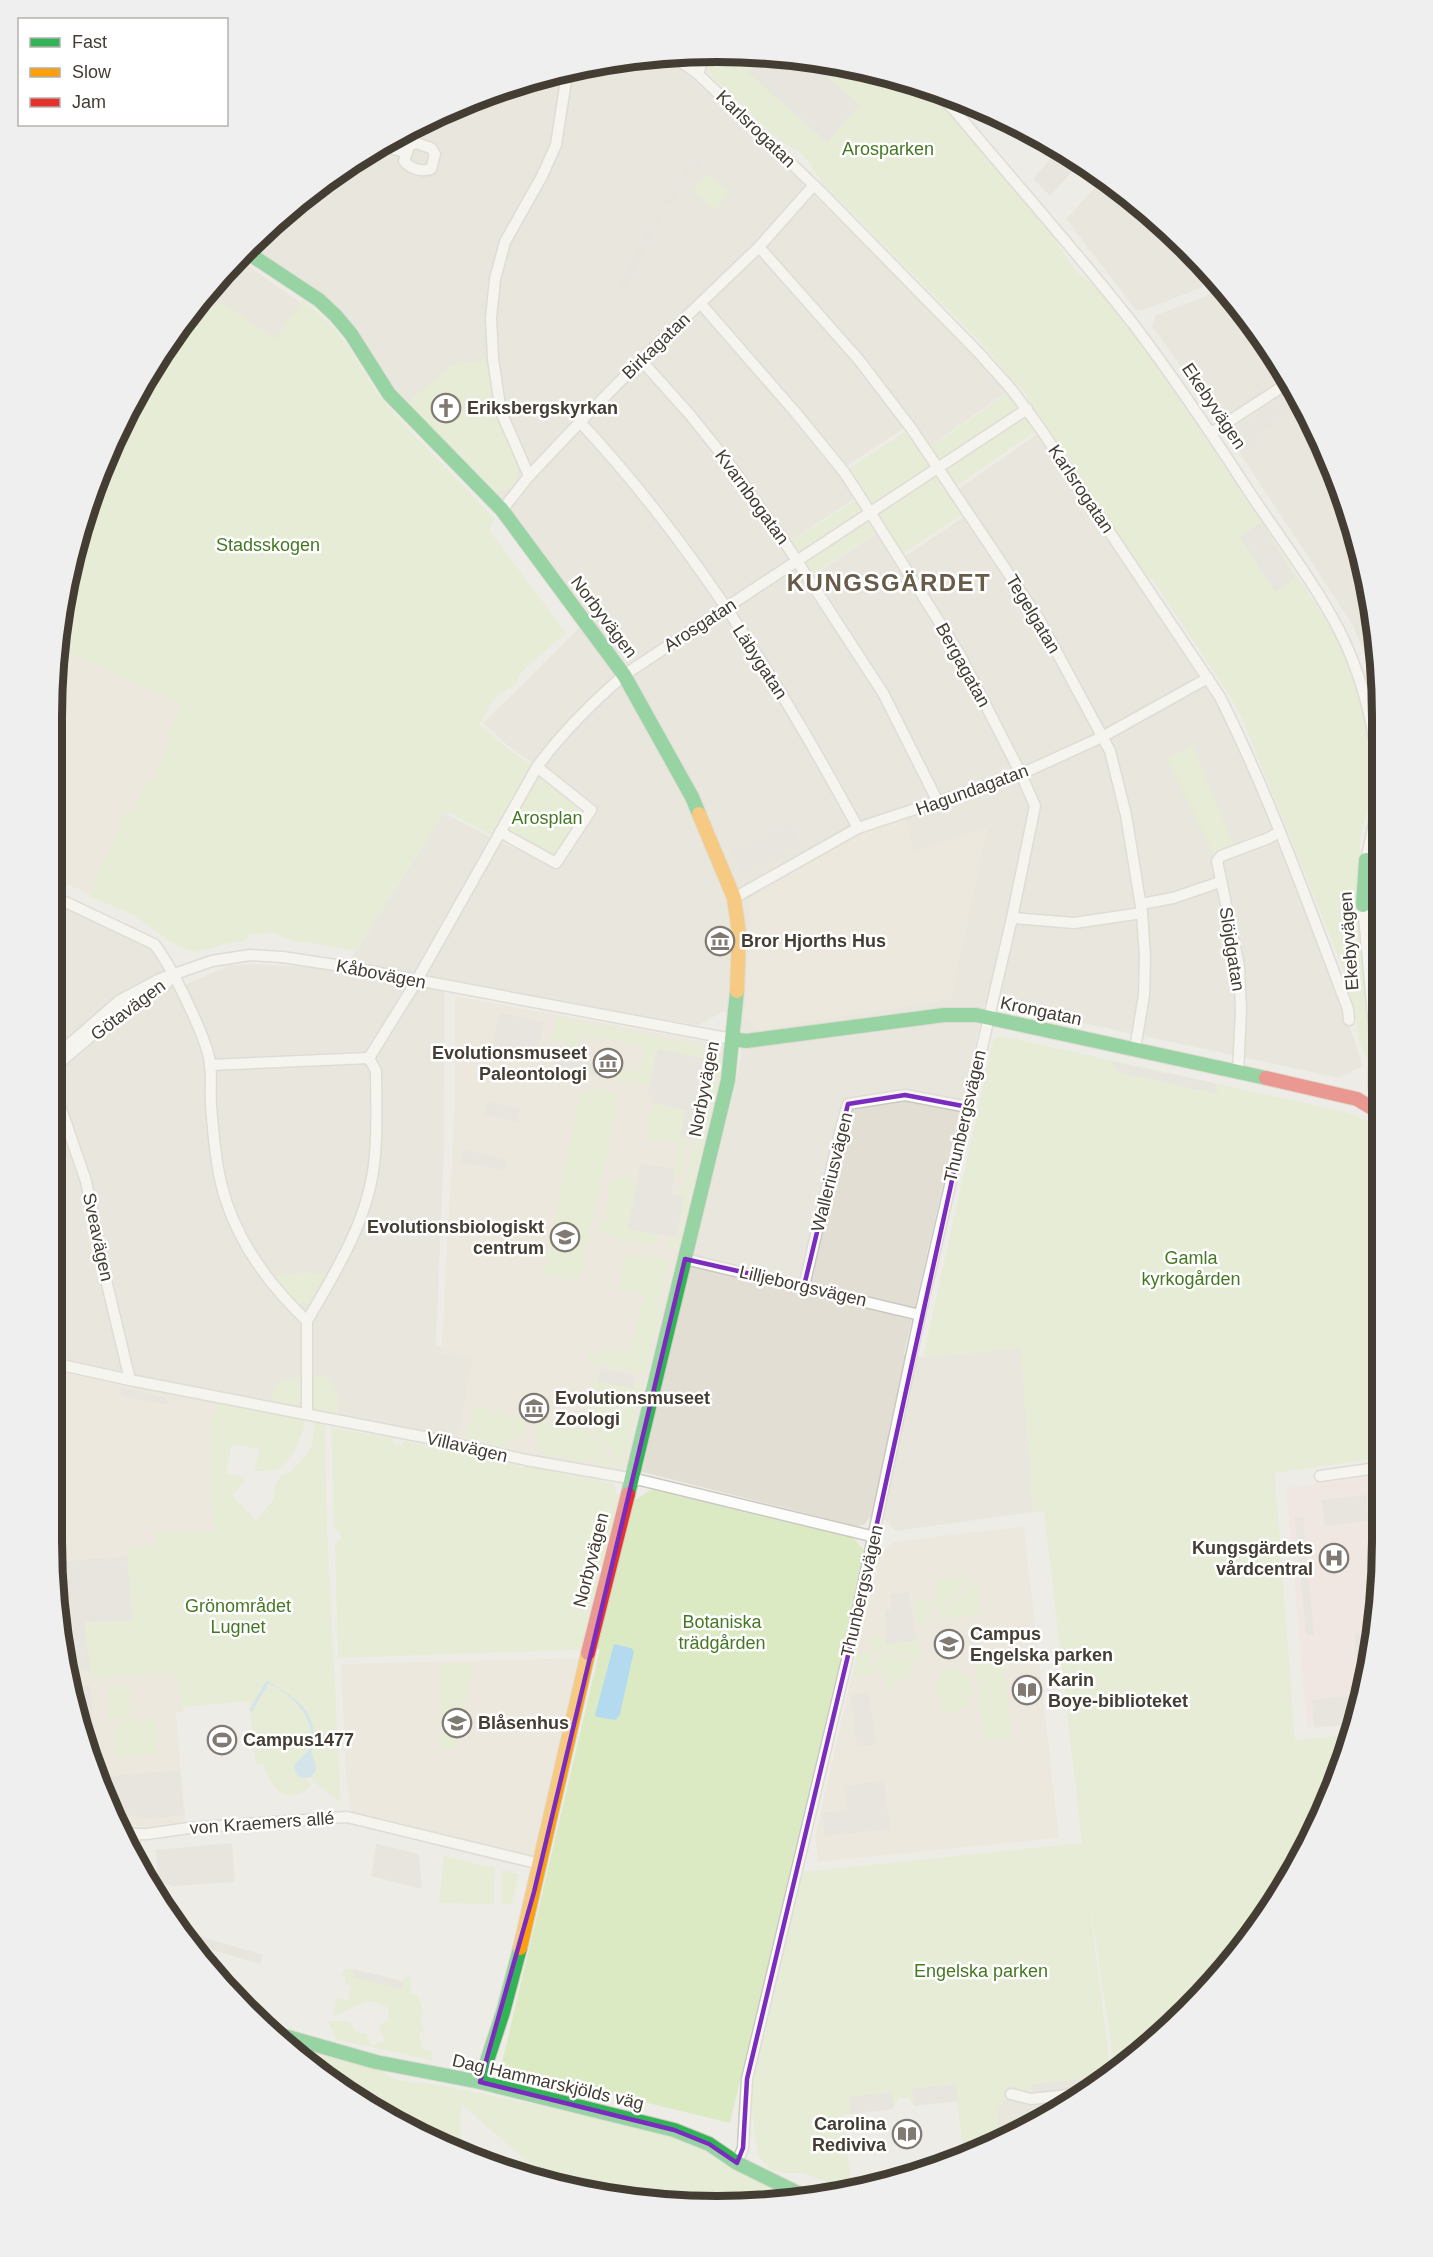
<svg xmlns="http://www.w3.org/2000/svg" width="1433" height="2257" viewBox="0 0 1433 2257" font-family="Arial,sans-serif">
<rect width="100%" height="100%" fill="#eeece6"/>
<g fill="#e3ded3">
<path d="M656,56L682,70L726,109L976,354L1008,391L926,449L912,423L839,471L857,497L784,545L806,580L880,531L898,561L971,512L957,490L1039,433L1217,698L1231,728L1276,834L1349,1024L1363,1066L1339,1078L985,1002L904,1354L923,1357L1021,1348L1033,1512L895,1531L885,1520L870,1517L864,1525L857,1526L642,1472L668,1356L736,1083L741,1057L742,1034L724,1011L699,1025L593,1009L445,982L444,1147L436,1346L442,1347V1353L473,1357L458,1440L320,1413L271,1401L131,1377L57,1357V903L154,947L175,989L230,965L254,964L344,969L444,813L496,840L557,867L595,809L505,743L483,723L588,619L494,490L498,492L518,473V469L495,409L488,360L451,366L408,403L392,392L354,332L248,248L278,216L384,140L503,86L630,57Z"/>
<path d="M1104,178L1122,189L1177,245L1185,248L1192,254L1203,287L1144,310H1136L1066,219Z"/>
<path d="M238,258L313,312L283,355L185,318L189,311Z"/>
<path d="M1222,285L1293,384L1359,544L1381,673L1380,698L1369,664L1352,624L1209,406L1152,326L1156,315L1204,297Z"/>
<path d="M1087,2093L1011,2138L1000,2142L996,2108L1011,2094Z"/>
</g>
<g fill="#eae3d5">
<path d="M57,645L181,704L171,739L104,900L57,880Z"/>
<path d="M905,819L915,851L988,827L951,999L762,1029L744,1020L751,931L749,904L752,898L761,890L860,832Z"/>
<path d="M455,996L724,1045L720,1078L674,1278L647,1378L627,1467L620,1472L458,1440L473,1357L441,1353L455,1100Z"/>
<path d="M57,1369L215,1401L214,1419L211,1420L214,1532L155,1533V1545L132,1621L85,1623L92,1678L170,1673L180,1680L183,1712L176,1713L186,1825L143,1827L120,1822L86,1754L57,1628Z"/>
<path d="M1024,1526L1059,1838L818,1862L815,1836L880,1553L894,1542Z"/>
<path d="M585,1658L539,1861L352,1815L346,1782L341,1664Z"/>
</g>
<path fill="#f1e1dd" d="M1377,1475L1376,1627L1351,1723L1307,1728L1286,1488Z"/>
<g fill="#dceac4">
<path d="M760,52L889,74L922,86L934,96L1044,223L1077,273L1099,288L1125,322L1206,436L1334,632L1347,661L1365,715L1375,776L1373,805L1366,815L1360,838L1357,904L1371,1067L1359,1041L1355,1011L1343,968L1244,723L1231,698L1153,580L1146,576L1046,425L1026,399L1028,396L1019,386L1016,385L984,346L823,184L810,163L799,152L780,141L708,73L711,54Z"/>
<path d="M708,173L730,193L715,211L693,190Z"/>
<path d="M303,300L334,328L352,352L378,395L410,431L495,519L489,530L566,633L521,672L516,683L494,698L482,721L478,723L504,746L534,767L493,836L451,814L444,813L355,951L319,944L292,941L273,932L249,935L246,941L229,943L196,952L176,946L134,915L89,896L125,812L132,815L147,783L149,780L152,781L171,739L168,731L181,704L57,647V630L102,462L187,314L223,304L275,339Z"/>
<path d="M488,359C490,376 491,395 496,411C502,430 514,450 518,469C520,482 506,495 494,490L408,403L451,366Z"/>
<path d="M1012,390L1040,428L952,489L967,511L899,556L882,529L808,577L787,544L860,497L844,472L911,428L926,450Z"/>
<path d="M1193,745L1236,852L1217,861L1167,759Z"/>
<path d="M541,774L586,810L557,857L510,832L508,827L537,777Z"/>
<path d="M556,1017L711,1048L720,1056V1073L676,1248H670L667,1240V1236L676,1238L684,1197L676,1195L685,1184L712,1061L658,1049L650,1085L610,1078L612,1074L610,1072V1066L640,1072L645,1046L580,1034L577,1047L556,1042L553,1038Z"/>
<path d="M1001,1036L1349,1113L1367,1120L1379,1128L1377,1458L1275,1473L1295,1740L1348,1735L1331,1795L1244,1946L1187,2011L1115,2070L1087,1884L1111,2074L1105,2079L1030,2087L1031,2099L1010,2094L996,2108L1000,2142L964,2155L955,2084L912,2089L914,2106L908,2097L898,2099L894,2109L892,2092L849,2097L851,2114L843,2115L851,2184H834L802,2173H782L771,2169L759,2157L756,2145L751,2103L752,2079L802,1872L1082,1843L1044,1511L1033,1512L1021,1348L923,1357L993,1042L996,1037Z"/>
<path d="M586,1089C598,1089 611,1088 618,1100L580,1280L545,1274V1267L580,1094Z"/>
<path d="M652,1103L686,1110L680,1137L688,1139L681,1173L677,1177H673L677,1157L675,1156L677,1143L646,1137Z"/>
<path d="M619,1177L638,1181L628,1228L660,1235L655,1244C640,1243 613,1241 601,1231V1218L606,1219L610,1193L607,1192L611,1182Z"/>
<path d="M625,1254L671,1262L665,1276L658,1304L661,1307L645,1373L591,1363L587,1359L589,1353L603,1356L605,1348L631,1353L644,1295L618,1290Z"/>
<path d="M308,1272L327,1275L311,1303L297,1304L274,1276Z"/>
<path d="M600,1372L599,1382L634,1388L635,1380L643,1382L621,1469H618C616,1443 586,1435 586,1416C587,1403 593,1387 596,1373Z"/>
<path d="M327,1376L337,1392L338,1416L315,1411L312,1406V1377Z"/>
<path d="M302,1377V1399L297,1405L271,1401L275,1388L280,1381Z"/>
<path d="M215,1401L302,1417L305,1421C302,1437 293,1459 279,1468C272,1472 262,1471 254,1471L260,1449L232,1444L226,1473L245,1477L244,1483L232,1495L256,1521L274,1499L275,1485L280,1477L291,1471L307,1455L312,1445L315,1420L325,1422L327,1528L341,1802L314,1782L311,1778H304L311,1785C289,1808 269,1788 264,1765L256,1764L249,1701L182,1707L180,1680L170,1673L91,1678L85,1623L132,1621L128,1548L155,1545V1533L214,1532L211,1419H214Z"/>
<path d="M474,1406L522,1418L525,1423L521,1438H516L504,1447L466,1439Z"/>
<path d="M542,1422C554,1424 568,1424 580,1428C592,1431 613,1457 612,1469L597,1466L595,1460L588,1458L581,1461L542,1454L540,1446L534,1439L538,1425Z"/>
<path d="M331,1428L392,1438L394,1444L401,1445L405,1441L516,1463L521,1468L526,1466L612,1483L616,1488L615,1494L635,1500L653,1489L853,1538L866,1552L730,2123L501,2067L600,1649L338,1658L335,1543L342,1539L341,1533L334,1529Z"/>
<path d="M974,1576L936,1613L934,1581Z"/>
<path d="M978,1579L982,1614L937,1620V1617Z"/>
<path d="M926,1598L931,1602L932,1616L923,1625H918L914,1601Z"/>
<path d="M917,1632L919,1656L872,1650L867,1638L886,1636V1644L916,1639L915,1633Z"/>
<path d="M1003,1651L1012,1738L988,1741L983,1729L975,1656Z"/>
<path d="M858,1652L868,1653L876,1675L852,1678Z"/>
<path d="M874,1653L918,1660L908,1677L890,1686L885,1684Z"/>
<path d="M474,1663L455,1747L442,1748L439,1664Z"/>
<path d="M951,1667C975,1672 980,1702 956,1711C952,1712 946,1711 941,1711C939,1695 930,1670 951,1667Z"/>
<path d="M129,1685L131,1718L109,1719L107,1686Z"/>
<path d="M156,1720L158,1755L117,1757L115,1723Z"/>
<path d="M444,1856L495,1868L494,1904L439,1903Z"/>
<path d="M502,1870L519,1874L512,1904L501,1903Z"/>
<path d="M345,1969H353L355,1977L403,1988L402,1981L405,1976L410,1977L412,1994L418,1996L424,2015L420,2016L424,2032H419L423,2049L431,2051L432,2060L338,2040L327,2021H348L357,2033H366L371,2046L385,2041L379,2026L388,2021V2008C370,1994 355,2007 336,2016L333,2013L337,1998L348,2001L351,1986L344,1983L346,1976L341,1975Z"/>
<path d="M289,2047L322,2056L379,2067C392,2085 416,2081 437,2085C518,2100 599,2118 679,2139L703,2149L722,2162L787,2197L716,2206L587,2193L553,2184L461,2104V2152L384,2117L311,2068Z"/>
</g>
<g fill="#dddbd6">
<path d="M764,53L810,61L859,105L827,142L748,72Z"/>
<path d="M1059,149L1080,163L1050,196L1033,179Z"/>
<path d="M695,157L701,162L669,206L663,201Z"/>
<path d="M655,210L662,214L625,293L617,290Z"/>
<path d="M1295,390L1302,406L1256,436L1260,444L1245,453L1236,439L1240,437L1235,429Z"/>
<path d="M1261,522L1295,578L1275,592L1240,537Z"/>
<path d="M789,821L802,846L744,876L731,851Z"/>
<path d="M499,1013L544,1022L536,1059L491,1050Z"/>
<path d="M552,1047L576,1052L575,1059L603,1065L602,1070L598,1075L570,1072L560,1068L549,1060L550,1050Z"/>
<path d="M658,1049L713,1061L703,1104L698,1103L690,1140L680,1137L686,1110L652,1103L653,1097L647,1096Z"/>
<path d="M1112,1062L1214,1083L1218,1094L1117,1072Z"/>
<path d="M487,1101L520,1109L518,1122L484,1115Z"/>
<path d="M464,1150L507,1159L505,1171L461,1162Z"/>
<path d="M641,1163L674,1169L672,1194L684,1197L676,1238L628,1229Z"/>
<path d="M601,1368L636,1376L633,1388L598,1382Z"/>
<path d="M119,1387L166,1398L168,1405L121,1396Z"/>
<path d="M1366,1495L1369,1521L1325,1526L1322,1500Z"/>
<path d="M1295,1517H1303L1314,1635H1306Z"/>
<path d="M127,1556L132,1621L84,1622L90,1669L67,1672L59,1562Z"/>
<path d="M909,1592L916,1640L886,1644L885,1610H891V1594Z"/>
<path d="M1375,1632L1369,1655L1355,1657V1634Z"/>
<path d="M91,1686L92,1710L97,1776L86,1754L71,1687Z"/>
<path d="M869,1692L876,1744L857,1746L850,1695Z"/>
<path d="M1358,1695L1350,1724L1314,1728L1312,1700Z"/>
<path d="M180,1770L184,1815L146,1819L114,1811L97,1777Z"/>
<path d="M884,1781L890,1829L825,1836L822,1813L847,1810L844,1786Z"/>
<path d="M232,1843L235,1882L174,1886L158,1882L156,1850Z"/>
<path d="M376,1844L419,1854L422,1889L371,1876Z"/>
<path d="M189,1933L263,1955L260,1964L188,1943Z"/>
<path d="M353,1969L402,1981L403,1989L354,1977Z"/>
<path d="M1108,2076L1095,2087L1032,2094L1031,2085Z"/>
<path d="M956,2084L958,2101L914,2106L912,2089Z"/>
<path d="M892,2092L894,2109L851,2114L849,2097Z"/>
</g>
<g fill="#b4daef">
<path d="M614,1644L631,1648L634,1651L620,1714L616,1720L597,1717L595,1715Z"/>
<path d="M268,1681C286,1693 308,1703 313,1727C315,1735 312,1742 312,1750C312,1757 315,1762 317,1768L311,1777L302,1778L297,1775L294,1767C297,1758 305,1758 309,1749C320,1721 291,1692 267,1683Z"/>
</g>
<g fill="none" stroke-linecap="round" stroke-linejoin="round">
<path stroke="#b4daef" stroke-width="3" d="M251,1710L267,1683"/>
<g stroke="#cbc8c2" stroke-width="13">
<g id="street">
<path d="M671,55L698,74L822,193L978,352L1012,390L1040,428L1220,697C1270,797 1308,904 1348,1009L1349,1020"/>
<path d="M698,74L705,54"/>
<path d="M935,91L956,112C1015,183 1077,252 1134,325C1175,379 1213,436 1250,493C1280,538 1314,582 1339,630C1364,679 1376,732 1380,787"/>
<path d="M416,143L431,148L435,154L431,169C421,172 411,169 404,161L409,146Z"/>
<path d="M378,144L407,153"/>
<path d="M759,247L859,360L911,428L1039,619L1110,751L1126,815L1142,913L1145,957L1144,995L1135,1049"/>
<path d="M248,252L254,241"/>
<path d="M701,304L796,413L844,472L870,512L960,655L1021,774L1035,806L1012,918L920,1315L850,1647L747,2079L743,2148L737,2163"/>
<path d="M641,360L691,416L731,466L786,544L883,693L938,802"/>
<path d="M580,422C692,542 780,684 858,828"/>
<path d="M1211,433L1291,381"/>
<path d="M529,476L501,412L493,359L491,318L495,279L505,242L542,176L556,145L566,80L570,71"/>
<path d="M502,510L529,476L580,422L641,360L759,247L814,185"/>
<path d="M500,832L556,863L591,810L537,767"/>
<path d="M1366,860L1380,797"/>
<path d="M57,898L154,944C170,963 208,1040 210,1064C212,1078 210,1091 211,1105C213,1130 215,1158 221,1183C234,1237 267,1283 307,1321V1414"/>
<path d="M734,898L858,828L1021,774L1102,737L1208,678"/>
<path d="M1141,904L1173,898L1220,882"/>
<path d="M1363,905L1376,1048"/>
<path d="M1012,918L1074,923L1142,913"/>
<path d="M57,1055L119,1001L160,979L212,961L250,955L282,957L342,966L732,1039"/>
<path d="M57,1065L124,1008L164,986L173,976"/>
<path d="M210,1065L369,1058"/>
<path d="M1238,1073L1241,1010L1239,966L1217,861L1221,856L1269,838L1279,832"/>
<path d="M57,1097L86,1181L107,1284L130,1380"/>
<path d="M685,1259L920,1315"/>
<path d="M804,1286L841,1128L848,1104L905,1095L968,1107"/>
<path d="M307,1321C335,1273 368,1220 374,1164C378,1133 376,1101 376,1071L369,1058L413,987L537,767C562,732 592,703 624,675L1027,409"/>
<path d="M57,1364L130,1380L434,1439L526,1460L640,1480L875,1537"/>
<path d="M1320,1476L1377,1468"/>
<path d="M124,1831L135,1834H147L189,1828L347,1817L540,1864"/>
<path d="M134,1850L135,1834"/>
<path d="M1011,2094L1031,2099L1087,2093"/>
</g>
</g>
<g stroke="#cfcabe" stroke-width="16">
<g id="fast">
<path d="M245,251L319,300L336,316L351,334L389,394L502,510L624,675L692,797L699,814"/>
<path d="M1363,905L1366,860"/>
<path d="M732,1039L746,1041L944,1015H976L1266,1078"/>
<path d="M628,1494L728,1080L737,991"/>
<path d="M274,2033L376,2062L480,2082L674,2130L709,2144L737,2163L802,2195"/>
<path d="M480,2082L503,2012L520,1948"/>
</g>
</g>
<g stroke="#cfcabe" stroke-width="16">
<g id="slow">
<path d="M699,814L734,898L739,933L737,991"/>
<path d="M1375,1087L1376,1048"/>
<path d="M520,1948L588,1653"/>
</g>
</g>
<g stroke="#cfcabe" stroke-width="16">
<g id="jam">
<path d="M1266,1078L1357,1099L1372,1108"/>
<path d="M588,1653L628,1494"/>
</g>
</g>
<use href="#street" stroke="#fcfcfb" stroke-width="10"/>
<use href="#fast" stroke="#30b455" stroke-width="14"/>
<use href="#slow" stroke="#ff9f0a" stroke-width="14"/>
<use href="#jam" stroke="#e5322d" stroke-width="14"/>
</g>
<path d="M0 0H1433V2257H0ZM905,1095L968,1107L850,1647L747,2079L743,2148L737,2163L709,2144L674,2130L480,2082L534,1892L685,1259L804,1286L848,1104Z" fill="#eeece6" fill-opacity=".55" fill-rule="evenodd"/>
<path fill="none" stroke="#7b2cbf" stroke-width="4.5" stroke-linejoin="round" d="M905,1095L968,1107L850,1647L747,2079L743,2148L737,2163L709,2144L674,2130L480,2082L534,1892L685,1259L804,1286L848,1104Z"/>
<defs>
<g id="church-ring" transform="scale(1.5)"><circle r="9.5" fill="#fff" stroke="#807a72" stroke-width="1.5"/><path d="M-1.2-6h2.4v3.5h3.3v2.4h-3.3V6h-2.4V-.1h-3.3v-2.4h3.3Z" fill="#807a72"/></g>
<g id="museum-ring" transform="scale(1.5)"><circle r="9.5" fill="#fff" stroke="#807a72" stroke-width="1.5"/><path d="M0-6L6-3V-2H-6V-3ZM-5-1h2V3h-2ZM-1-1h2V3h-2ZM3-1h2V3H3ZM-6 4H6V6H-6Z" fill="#807a72"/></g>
<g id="university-ring" transform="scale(1.5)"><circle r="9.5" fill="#fff" stroke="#807a72" stroke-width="1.5"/><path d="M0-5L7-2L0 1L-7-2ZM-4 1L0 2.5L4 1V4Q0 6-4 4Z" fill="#807a72"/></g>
<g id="hospital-ring" transform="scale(1.5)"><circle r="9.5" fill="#fff" stroke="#807a72" stroke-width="1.5"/><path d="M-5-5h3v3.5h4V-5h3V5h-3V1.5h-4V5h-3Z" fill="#807a72"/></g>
<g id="library-ring" transform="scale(1.5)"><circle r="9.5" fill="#fff" stroke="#807a72" stroke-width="1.5"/><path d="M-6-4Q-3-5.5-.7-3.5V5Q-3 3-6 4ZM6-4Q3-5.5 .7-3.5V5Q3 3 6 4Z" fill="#807a72"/></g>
<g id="stadium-ring" transform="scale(1.5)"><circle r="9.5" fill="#fff" stroke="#807a72" stroke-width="1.5"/><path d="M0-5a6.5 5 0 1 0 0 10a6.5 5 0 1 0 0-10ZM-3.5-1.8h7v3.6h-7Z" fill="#807a72"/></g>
</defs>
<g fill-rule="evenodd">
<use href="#church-ring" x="446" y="408"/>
<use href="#museum-ring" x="720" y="941"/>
<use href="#museum-ring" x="608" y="1063"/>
<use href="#university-ring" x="565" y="1237"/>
<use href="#museum-ring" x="534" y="1408"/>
<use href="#hospital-ring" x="1334" y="1558"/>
<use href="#university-ring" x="949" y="1644"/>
<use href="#library-ring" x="1027" y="1690"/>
<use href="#university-ring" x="457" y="1723"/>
<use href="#stadium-ring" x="222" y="1740"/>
<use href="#library-ring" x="907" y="2134"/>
</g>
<g text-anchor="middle" stroke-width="5" stroke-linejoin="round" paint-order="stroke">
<g font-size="18" fill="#443d33" stroke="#fff">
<text transform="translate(756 129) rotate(44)" y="6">Karlsrogatan</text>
<text transform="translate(656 346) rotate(-44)" y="6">Birkagatan</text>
<text transform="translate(1214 406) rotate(56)" y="6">Ekebyvägen</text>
<text transform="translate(1081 489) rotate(56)" y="6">Karlsrogatan</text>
<text transform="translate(752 497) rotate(54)" y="6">Kvarnbogatan</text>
<text transform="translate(1033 614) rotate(59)" y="6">Tegelgatan</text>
<text transform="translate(604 617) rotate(53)" y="6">Norbyvägen</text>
<text transform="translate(700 625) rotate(-33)" y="6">Arosgatan</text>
<text transform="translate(760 662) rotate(57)" y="6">Läbygatan</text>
<text transform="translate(963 665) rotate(61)" y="6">Bergagatan</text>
<text transform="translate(972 790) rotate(-20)" y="6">Hagundagatan</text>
<text transform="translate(1349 941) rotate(-94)" y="6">Ekebyvägen</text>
<text transform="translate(1232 949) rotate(81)" y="6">Slöjdgatan</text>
<text transform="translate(381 974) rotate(11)" y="6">Kåbovägen</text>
<text transform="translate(128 1010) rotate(-37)" y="6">Götavägen</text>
<text transform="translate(1041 1011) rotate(12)" y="6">Krongatan</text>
<text transform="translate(704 1089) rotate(-79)" y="6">Norbyvägen</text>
<text transform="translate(965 1116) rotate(-77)" y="6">Thunbergsvägen</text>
<text transform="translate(832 1172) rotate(-76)" y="6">Walleriusvägen</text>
<text transform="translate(98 1237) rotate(78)" y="6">Sveavägen</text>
<text transform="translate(803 1286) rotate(13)" y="6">Lilljeborgsvägen</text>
<text transform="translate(467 1447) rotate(13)" y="6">Villavägen</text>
<text transform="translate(591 1560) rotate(-76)" y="6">Norbyvägen</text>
<text transform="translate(862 1591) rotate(-77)" y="6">Thunbergsvägen</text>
<text transform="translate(262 1823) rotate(-4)" y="6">von Kraemers allé</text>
<text transform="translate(548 2082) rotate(13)" y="6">Dag Hammarskjölds väg</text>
</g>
<g font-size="18" fill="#467824" stroke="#fff">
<text x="888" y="155">Arosparken</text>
<text x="268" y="551">Stadsskogen</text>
<text x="547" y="824">Arosplan</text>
<text x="1191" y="1264">Gamla<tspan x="1191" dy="21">kyrkogården</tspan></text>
<text x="238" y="1612">Grönområdet<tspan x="238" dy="21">Lugnet</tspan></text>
<text x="722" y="1628">Botaniska<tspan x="722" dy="21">trädgården</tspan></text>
<text x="981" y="1977">Engelska parken</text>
</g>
<g font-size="18" font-weight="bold" fill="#443d33" stroke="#fff" text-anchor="start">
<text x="467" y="414">Eriksbergskyrkan</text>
<text x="741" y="947">Bror Hjorths Hus</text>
<text x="587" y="1059" text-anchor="end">Evolutionsmuseet<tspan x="587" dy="21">Paleontologi</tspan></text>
<text x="544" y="1233" text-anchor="end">Evolutionsbiologiskt<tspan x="544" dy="21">centrum</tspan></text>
<text x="555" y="1404">Evolutionsmuseet<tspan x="555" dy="21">Zoologi</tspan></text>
<text x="1313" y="1554" text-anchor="end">Kungsgärdets<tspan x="1313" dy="21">vårdcentral</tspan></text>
<text x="970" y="1640">Campus<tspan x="970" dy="21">Engelska parken</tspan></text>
<text x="1048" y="1686">Karin<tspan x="1048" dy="21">Boye-biblioteket</tspan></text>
<text x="478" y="1729">Blåsenhus</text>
<text x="243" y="1746">Campus1477</text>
<text x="886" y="2130" text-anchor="end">Carolina<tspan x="886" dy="21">Rediviva</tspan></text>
</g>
<g font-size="24" font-weight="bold" letter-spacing="1.5" fill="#685b4a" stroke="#fff">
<text x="889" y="591">KUNGSGÄRDET</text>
</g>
</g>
<path d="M0 0H1433V2257H0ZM717 62H717A655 655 0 0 1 1372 717V1541A655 655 0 0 1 717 2196H717A655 655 0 0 1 62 1541V717A655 655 0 0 1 717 62Z" fill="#f0efef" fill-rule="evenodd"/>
<path fill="none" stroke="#443d33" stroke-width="8" d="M717 62H717A655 655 0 0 1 1372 717V1541A655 655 0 0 1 717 2196H717A655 655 0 0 1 62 1541V717A655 655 0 0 1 717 62Z"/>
<rect x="18" y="18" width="210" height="108" fill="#ffffff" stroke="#b4b1ad" stroke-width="1.5"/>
<rect x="30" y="38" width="30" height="9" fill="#30b455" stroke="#b4b1ad" stroke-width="1.5"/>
<text x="72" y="48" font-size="18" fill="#443d33">Fast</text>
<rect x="30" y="68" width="30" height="9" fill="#ff9f0a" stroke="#b4b1ad" stroke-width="1.5"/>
<text x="72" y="78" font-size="18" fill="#443d33">Slow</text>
<rect x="30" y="98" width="30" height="9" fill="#e5322d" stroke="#b4b1ad" stroke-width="1.5"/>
<text x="72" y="108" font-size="18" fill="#443d33">Jam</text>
</svg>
